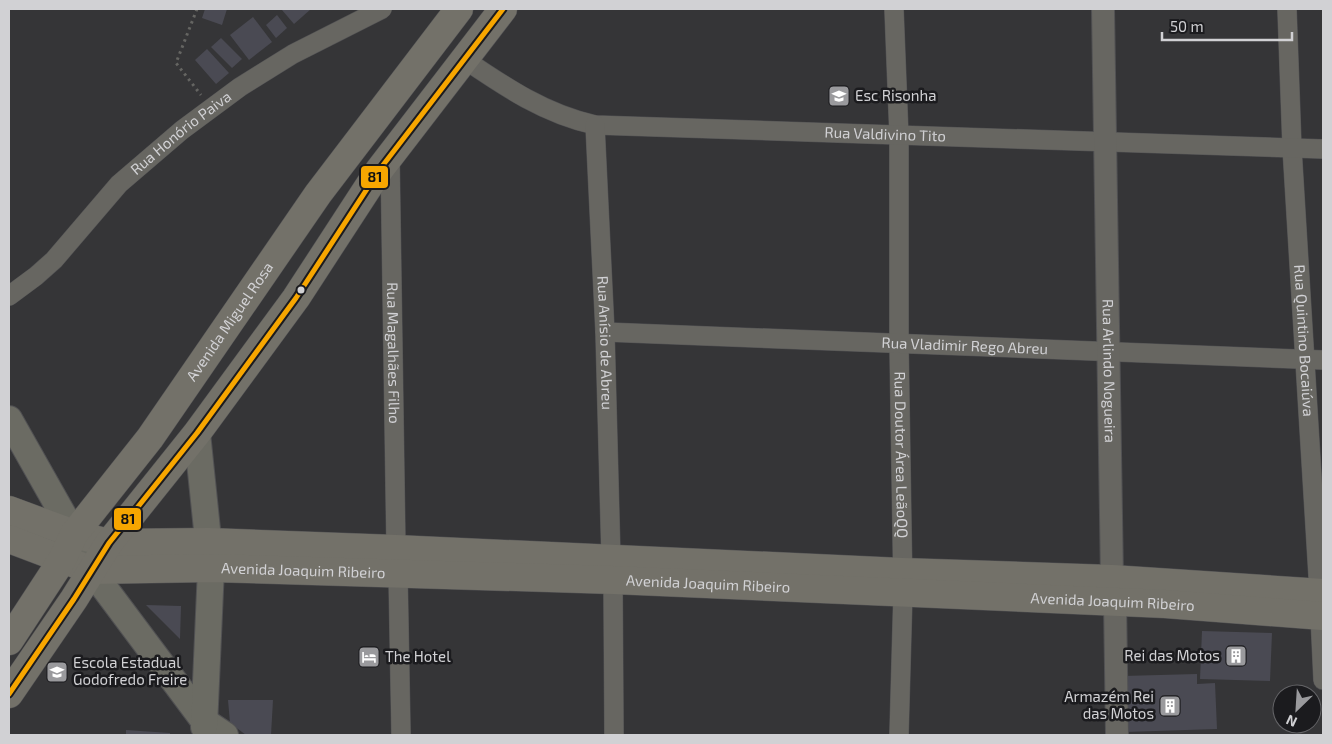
<svg xmlns="http://www.w3.org/2000/svg" width="1332" height="744" viewBox="0 0 1332 744" font-family="'Exo 2',sans-serif">
<rect width="100%" height="100%" fill="#353537"/>
<g fill="#4a4a53">
<path d="M205,9H227L222,25L202,18Z"/>
<path d="M283,9H311L294,24L282,10Z"/>
<path d="M277,15L287,28L276,38L266,25Z"/>
<path d="M253,17L272,42L249,60L230,35Z"/>
<path d="M221,38L242,59L232,68L211,47Z"/>
<path d="M207,49L229,73L216,84L195,60Z"/>
<path d="M146,605L181,606L180,639Z"/>
<path d="M1202,631L1272,633L1270,681L1200,679Z"/>
<path d="M1197,674V684L1215,683L1217,729L1125,732L1123,676Z"/>
<path d="M228,700H273L271,735H246L230,723Z"/>
<path d="M126,730L170,733V735H126Z"/>
</g>
<g fill="none" stroke-linecap="round" stroke-linejoin="round">
<g stroke="#515153" stroke-width="20">
<g id="minor">
<path id="s1" d="M894,9L899,136V343L903,592L899,735"/>
<path id="s2" d="M1287,9L1292,148L1319,592"/>
<path id="s3" d="M464,59C505,87 545,114 595,125L1323,149"/>
<path id="s4" d="M595,125L605,332L611,559"/>
<path id="s5" d="M390,155L396,549"/>
<path id="s6" d="M9,296L36,276L54,260L119,184L182,130L240,87L293,54L382,9"/>
<path id="s7" d="M605,332L1323,360"/>
<path d="M398,573L401,735"/>
<path d="M613,580L614,735"/>
<path d="M1320,616L1323,680"/>
</g>
</g>
<g stroke="#515153" stroke-width="24">
<g id="tertiary">
<path id="s8" d="M1103,9L1112,579L1115,602L1117,735"/>
</g>
</g>
<g stroke="#515153" stroke-width="28">
<g id="secondary">
<path d="M9,419L74,534L91,570L204,721L225,735"/>
<path d="M197,433L211,568L204,727"/>
</g>
</g>
<g stroke="#515153" stroke-width="29">
<g id="primary">
<path d="M9,510L74,534L109,543L209,542L396,549L902,572L1112,579L1323,593"/>
<path id="s9" d="M9,539L91,570L211,568L613,580L1165,604L1323,616"/>
<path id="s10" d="M9,641L62,560L74,534L150,438L318,194L459,9"/>
<path d="M9,694L74,599L109,543L197,433L296,298L380,169L503,9"/>
</g>
</g>
<path stroke="#656562" stroke-width="3" stroke-dasharray="2.5 4" stroke-linecap="butt" d="M197,9L176,63L201,95"/>
<use href="#minor" stroke="#676661" stroke-width="19"/>
<use href="#tertiary" stroke="#676661" stroke-width="22"/>
<use href="#secondary" stroke="#6b6b63" stroke-width="26"/>
<use href="#primary" stroke="#737169" stroke-width="28"/>
<g stroke="#1b1b1e" stroke-width="9">
<path id="bus-1" d="M9,694L74,599L109,543L197,433L296,298L380,169L503,9"/>
</g>
<use href="#bus-1" stroke="#f7a600" stroke-width="5"/>
</g>
<defs>
<g id="school-square" transform="scale(1.125)"><rect x="-9" y="-9" width="18" height="18" rx="4" fill="#9a9a9d" stroke="#1b1b1e"/><path d="M0-5L7-2L0 1L-7-2ZM-4 1L0 2.5L4 1V4Q0 6-4 4Z" fill="#fff"/></g>
<g id="building-square" transform="scale(1.125)"><rect x="-9" y="-9" width="18" height="18" rx="4" fill="#9a9a9d" stroke="#1b1b1e"/><path d="M-4-6H4V6H1V3H-1V6H-4ZM-2.5-4.3h1.7v1.8h-1.7ZM.8-4.3h1.7v1.8H.8ZM-2.5-1h1.7V.8h-1.7ZM.8-1h1.7V.8H.8Z" fill="#fff"/></g>
<g id="hotel-square" transform="scale(1.125)"><rect x="-9" y="-9" width="18" height="18" rx="4" fill="#9a9a9d" stroke="#1b1b1e"/><path d="M-6-4.5h1.5V1H6V5H4.5V3h-9V5H-6ZM-4 0a1.8 1.8 0 1 1 3.6 0ZM.5 0V-2.5h3Q6-2.5 6 0Z" fill="#fff"/></g>
</defs>
<g fill-rule="evenodd">
<use href="#school-square" x="839" y="96"/>
<use href="#building-square" x="1236" y="656"/>
<use href="#hotel-square" x="369" y="657"/>
<use href="#school-square" x="57" y="672"/>
<use href="#building-square" x="1170" y="706"/>
</g>
<circle fill="#d1d1d4" stroke="#1b1b1e" stroke-width="2" cx="301" cy="290" r="4.5"/>
<g text-anchor="middle" stroke-width="5" stroke-linejoin="round" paint-order="stroke">
<g font-size="15" fill="#d1d1d4" stroke="#1b1b1e" text-anchor="start">
<text x="855" y="101">Esc Risonha</text>
<text x="1220" y="661" text-anchor="end">Rei das Motos</text>
<text x="385" y="662">The Hotel</text>
<text x="73" y="668">Escola Estadual<tspan x="73" dy="17">Godofredo Freire</tspan></text>
<text x="1154" y="702" text-anchor="end">Armazém Rei<tspan x="1154" dy="17">das Motos</tspan></text>
</g>
<g font-size="15" fill="#d1d1d4" stroke="#1b1b1e">
<text dy="5" stroke="none"><textPath href="#s6" startOffset="238">Rua Honório Paiva</textPath></text>
<text dy="5" stroke="none"><textPath href="#s3" startOffset="438">Rua Valdivino Tito</textPath></text>
<text dy="5" stroke="none"><textPath href="#s10" startOffset="389">Avenida Miguel Rosa</textPath></text>
<text dy="5" stroke="none"><textPath href="#s2" startOffset="332">Rua Quintino Bocaiúva</textPath></text>
<text dy="5" stroke="none"><textPath href="#s4" startOffset="218">Rua Anísio de Abreu</textPath></text>
<text dy="5" stroke="none"><textPath href="#s7" startOffset="360">Rua Vladimir Rego Abreu</textPath></text>
<text dy="5" stroke="none"><textPath href="#s5" startOffset="198">Rua Magalhães Filho</textPath></text>
<text dy="5" stroke="none"><textPath href="#s8" startOffset="362">Rua Arlindo Nogueira</textPath></text>
<text dy="5" stroke="none"><textPath href="#s1" startOffset="446">Rua Doutor Área LeãoQQ</textPath></text>
<text dy="5" stroke="none"><textPath href="#s9" startOffset="300">Avenida Joaquim Ribeiro</textPath></text>
<text dy="5" stroke="none"><textPath href="#s9" startOffset="705">Avenida Joaquim Ribeiro</textPath></text>
<text dy="5" stroke="none"><textPath href="#s9" startOffset="1110">Avenida Joaquim Ribeiro</textPath></text>
</g>
</g>
<g stroke="#1b1b1e" stroke-width="2">
<rect x="360" y="165" width="29" height="24" rx="5" fill="#f7a600"/>
<rect x="113" y="507" width="29" height="24" rx="5" fill="#f7a600"/>
</g>
<g font-size="14" text-anchor="middle" font-weight="bold" fill="#111">
<text x="375" y="182">81</text>
<text x="128" y="524">81</text>
</g>
<rect width="1332" height="744" fill="none" stroke="#d1d1d4" stroke-width="20"/>
<g transform="translate(1297 709) rotate(205)"><circle r="24" fill="#1b1b1e" stroke="#646467"/>
<path d="M0-4L9 19L0 12L-9 19Z" fill="#9a9a9d"/>
<text y="-8" font-size="14" font-weight="bold" text-anchor="middle" fill="#d1d1d4">N</text>
</g>
<path d="M1162 32v8h130v-8" fill="none" stroke="#d1d1d4" stroke-width="2.5"/>
<text x="1170" y="32" font-size="15" fill="#d1d1d4" stroke="#1b1b1e" stroke-width="4" paint-order="stroke">50 m</text>
</svg>
